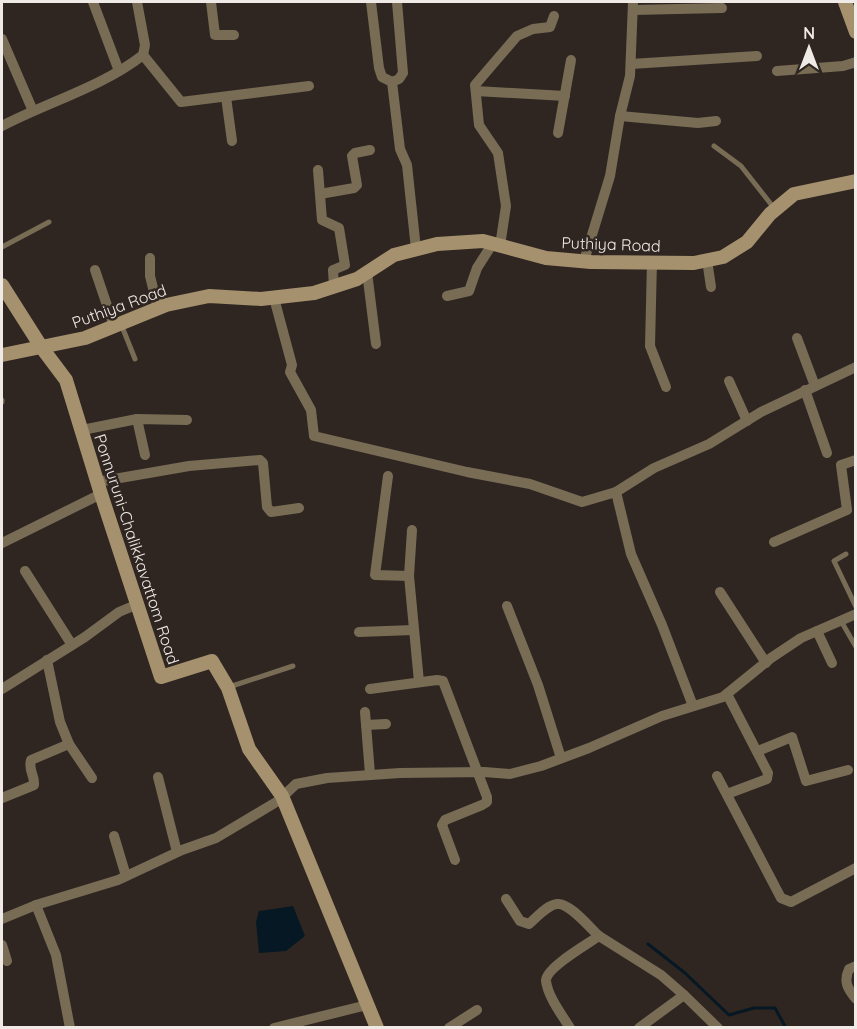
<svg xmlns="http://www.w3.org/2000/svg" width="857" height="1029" viewBox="0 0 857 1029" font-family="Quicksand,sans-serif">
<rect width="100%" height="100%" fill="#2f2622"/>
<path fill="#051823" d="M293,906L305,936L286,951L259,953L256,922L259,910L260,911Z"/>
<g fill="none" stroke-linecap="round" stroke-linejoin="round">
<path stroke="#051823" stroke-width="3" d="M648,944L685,973L729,1015L754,1008H775L786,1028"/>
<g stroke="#786c55" stroke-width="5">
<path d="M714,146L741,166L774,208"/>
<path d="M2,247L49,222"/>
<path d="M121,324L135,359"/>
<path d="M2,400V402"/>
<path d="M846,554L834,561L856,607"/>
<path d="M841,621L856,647"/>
<path d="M229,687L293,666"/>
</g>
<g stroke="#786c55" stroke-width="10">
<path d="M93,2L119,71"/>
<path d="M211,2L215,35H234"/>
<path d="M371,2L379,68L382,77L392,82"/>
<path d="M397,2L403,73L399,79L392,82L400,149L407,165L416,249"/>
<path d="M633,10L722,8"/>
<path d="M2,39L33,111"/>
<path d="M143,55L181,102L309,86"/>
<path d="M631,64L757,56"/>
<path d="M777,71L843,66L856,62"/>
<path d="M476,91L565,96"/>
<path d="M226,97L232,141"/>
<path d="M620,116L698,123L716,121"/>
<path d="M2,126C48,102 102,87 143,55L145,45L137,2"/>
<path d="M558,133L571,60"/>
<path d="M318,170L322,220L339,228L345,265L333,270L334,286"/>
<path d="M320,194L354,188L357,185L352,156L355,153L370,150"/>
<path d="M500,246L506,206L498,153L479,125L475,85L517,36L533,29L550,27L554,16"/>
<path d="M150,258V276L158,308"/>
<path d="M707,260L711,287"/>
<path d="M584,261L610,176L620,116L630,76L633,2"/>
<path d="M652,261L650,346L666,387"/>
<path d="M95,270L114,326"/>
<path d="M367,272L376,344"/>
<path d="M447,296L469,291L477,268L493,243"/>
<path d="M274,298L292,365L290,372L311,410L314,436L467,472L530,484L582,502L616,492"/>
<path d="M797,338L815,386"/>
<path d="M729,381L747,421"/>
<path d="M805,390L827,453"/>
<path d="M137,419L145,455"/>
<path d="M82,430L137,419L187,420"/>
<path d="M388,476L375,575L409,576"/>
<path d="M97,482L189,466L260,460L263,463L267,507L271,512L299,508"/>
<path d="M412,530L409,576L419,682"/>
<path d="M774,542L847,510L841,465L856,460"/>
<path d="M2,543L101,494"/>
<path d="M25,571L72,645"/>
<path d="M720,592L766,663"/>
<path d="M507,606L538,685L561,758"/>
<path d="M817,631L832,663"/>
<path d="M359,632L413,630"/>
<path d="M47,660L60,722L69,744L92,778"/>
<path d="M2,689L85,637L119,612L138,604"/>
<path d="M370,689L437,680L443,681L487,797V802L482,805L445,820L442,825L455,860"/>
<path d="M727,694L768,773L767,779L727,794"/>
<path d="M693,706L662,625L631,554L616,492L654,468L709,444L761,412L856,367"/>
<path d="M365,712L370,774"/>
<path d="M366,725L386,724"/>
<path d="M758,751L792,737L806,781L848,770"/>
<path d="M717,776L781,898L791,902L856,868"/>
<path d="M158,777L177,852"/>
<path d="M2,798L34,785C35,775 28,771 31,760L69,744"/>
<path d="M114,836L126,876"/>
<path d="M506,899L520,921L529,924C536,918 547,905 557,904C569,902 590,928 599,936"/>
<path d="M36,905L56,955L70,1028"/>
<path d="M2,919L36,905L118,880L182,850L216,838L278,801L296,784L327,778L400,773L484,772L510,774L541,766L589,748L662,716L723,697L771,658L801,638L856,614"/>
<path d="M2,945L7,961"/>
<path d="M856,966L849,969C843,982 848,989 856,999"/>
<path d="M274,1028L367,1005"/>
<path d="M449,1028L477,1010"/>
<path d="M570,1028C562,1015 548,997 546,981C545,968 588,944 599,936L661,975L684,995"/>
<path d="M639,1028L684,995L718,1028"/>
</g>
<g stroke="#a5916d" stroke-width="14">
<path d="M845,2L856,32"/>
<path d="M2,285L42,348L66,380L101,494L161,677L212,661L228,688L249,749L282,796L377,1028"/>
<path d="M2,355L85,338L166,305L209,296L261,299L314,293L357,279L394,255L437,244L483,241L546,258L591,262L694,263L723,257L747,242L770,214L794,194L856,181"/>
</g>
</g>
<g text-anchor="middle" stroke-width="5" stroke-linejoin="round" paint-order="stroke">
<g font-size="16" fill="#f0eae7" stroke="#2f2622">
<text transform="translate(611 244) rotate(2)" y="6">Puthiya Road</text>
<text transform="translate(119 306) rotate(-20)" y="6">Puthiya Road</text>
<text transform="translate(137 549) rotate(72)" y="6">Ponnuruni-Chalikkavattom Road</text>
</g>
</g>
<rect width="857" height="1029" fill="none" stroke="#f0eae7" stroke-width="6"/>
<g transform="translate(809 48)" stroke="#2f2622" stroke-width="4.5" paint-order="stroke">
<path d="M0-4.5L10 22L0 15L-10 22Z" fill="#f0eae7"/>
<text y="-9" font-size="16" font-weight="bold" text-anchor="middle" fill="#f0eae7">N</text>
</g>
</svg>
